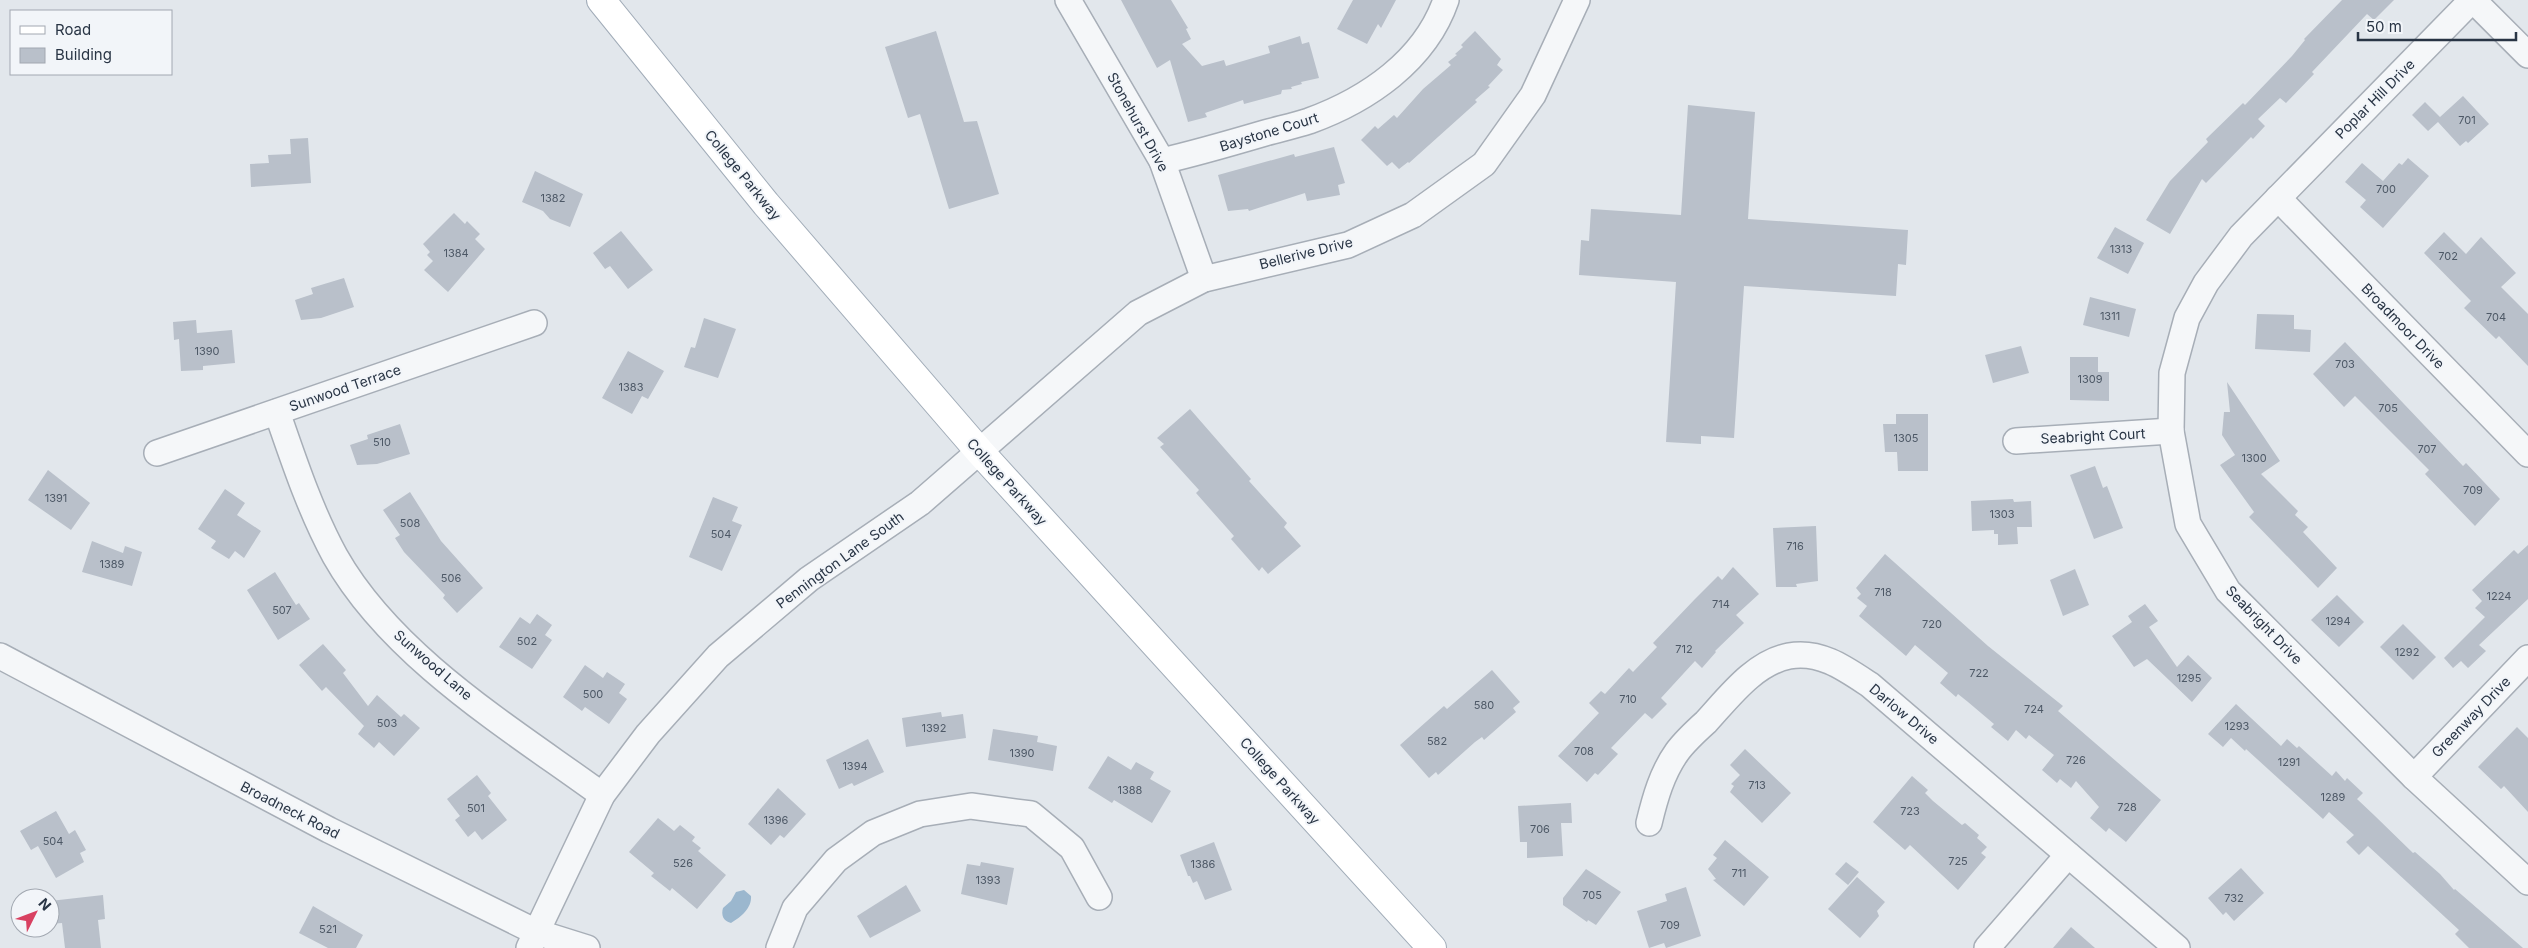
<svg xmlns="http://www.w3.org/2000/svg" width="2528" height="948" viewBox="0 0 2528 948" font-family="Inter,sans-serif">
<rect width="100%" height="100%" fill="#e2e7ec"/>
<path fill="#9bb7ce" d="M744,890L751,896C752,908 741,917 731,923C723,921 721,915 723,908L731,901L736,892Z"/>
<g fill="#b9c0ca">
<path d="M1121,0H1171L1188,28L1186,29L1191,39L1182,44L1202,66L1224,60L1226,66L1270,53L1268,46L1300,36L1302,44L1309,42L1319,78L1301,82L1302,84L1291,87L1292,89L1282,90L1281,94L1244,104L1243,100L1205,113L1207,117L1188,122L1170,60L1157,68Z"/>
<path d="M1353,0H1396L1381,28L1378,24L1367,44L1337,29Z"/>
<path d="M2342,0H2394L2374,20L2367,14L2312,72L2314,74L2286,103L2280,98L2258,119L2265,126L2253,139L2251,137L2206,183L2202,179L2170,234L2146,220L2170,181L2208,142L2206,139L2243,103L2245,105L2292,56L2305,40L2304,39Z"/>
<path d="M936,31L964,122L977,121L999,194L949,209L920,114L908,118L885,47Z"/>
<path d="M1475,31L1501,59L1497,65L1503,70L1488,86L1490,87L1475,100L1477,102L1409,163L1408,162L1399,169L1392,162L1387,166L1361,140L1375,126L1378,129L1394,115L1397,118L1423,89L1451,65L1448,62L1457,55L1455,54L1463,47L1461,45Z"/>
<path d="M2463,96L2489,124L2468,143L2466,141L2460,146L2438,122L2428,131L2412,115L2425,102L2440,117Z"/>
<path d="M1688,105L1755,112L1748,219L1908,230L1906,265L1898,264L1896,296L1744,286L1734,438L1701,436V444L1666,442L1676,282L1579,275L1581,240L1589,241L1591,209L1681,215Z"/>
<path d="M308,138L311,183L251,187L250,164L269,163L268,155L291,154L290,139Z"/>
<path d="M1334,147L1345,183L1338,185L1340,195L1307,201L1305,193L1249,211L1248,209L1228,211L1218,175L1294,154L1295,157Z"/>
<path d="M2408,158L2429,176L2383,228L2360,207L2366,200L2345,182L2362,163L2383,181L2399,163L2402,165Z"/>
<path d="M535,171L583,194L570,227L550,219L543,211L522,202Z"/>
<path d="M454,213L465,224L467,221L480,234L475,239L485,249L448,292L424,270L433,261L427,255L430,252L423,244Z"/>
<path d="M2115,227L2144,243L2128,274L2097,258Z"/>
<path d="M621,231L653,270L628,289L610,266L605,269L593,253Z"/>
<path d="M2444,232L2466,254L2481,237L2516,273L2501,287L2528,314V366L2499,336L2496,339L2464,308L2471,301L2424,253Z"/>
<path d="M344,278L354,307L321,318L301,320L295,300L313,294L311,288Z"/>
<path d="M2090,297L2136,309L2129,337L2083,325Z"/>
<path d="M2257,314L2294,315V329L2311,330L2310,352L2255,349Z"/>
<path d="M704,318L736,329L718,378L684,367L691,347L695,348Z"/>
<path d="M196,320L197,333L232,330L235,363L203,366V370L181,371L179,339L174,340L173,322Z"/>
<path d="M2345,342L2463,466L2466,463L2500,499L2475,526L2425,474L2429,470L2355,396L2344,407L2313,374Z"/>
<path d="M2021,346L2029,373L1993,383L1985,355Z"/>
<path d="M628,351L664,371L648,399L642,396L632,414L602,398Z"/>
<path d="M2070,357H2098V372H2109V401L2070,400Z"/>
<path d="M2227,382L2280,461L2261,474L2298,511L2295,515L2308,527L2303,532L2337,568L2318,588L2249,517L2254,512L2220,465L2235,455L2222,435L2224,412H2230Z"/>
<path d="M1190,409L1251,479L1249,481L1287,523L1284,527L1301,546L1268,574L1262,567L1259,571L1231,539L1234,536L1196,493L1199,490L1160,447L1164,444L1157,438Z"/>
<path d="M1896,414H1928V471H1898L1897,452H1885L1883,424H1896Z"/>
<path d="M400,424L410,454L377,464L357,465L350,445L368,439L367,435Z"/>
<path d="M2095,466L2103,488L2107,486L2123,528L2094,539L2070,475Z"/>
<path d="M48,470L90,503L71,530L28,500Z"/>
<path d="M225,489L245,503L237,515L261,531L244,558L235,551L229,559L211,548L216,541L198,529Z"/>
<path d="M410,492L441,541L483,588L457,613L443,598L445,595L404,552L395,538L400,535L383,510Z"/>
<path d="M713,497L738,507L732,521L742,525L722,571L689,557Z"/>
<path d="M2013,499L2014,502L2031,501L2032,527H2017L2018,544L1998,545V534H1994V530L1972,531L1971,501Z"/>
<path d="M1816,526L1818,581L1796,584L1797,587H1776L1773,528Z"/>
<path d="M92,541L123,553L125,546L142,552L132,586L82,572Z"/>
<path d="M2528,545V599L2479,645L2486,651L2468,668L2461,661L2453,668L2444,658L2485,617L2475,608L2482,601L2472,590L2514,550L2518,554Z"/>
<path d="M1885,554L1988,646L2063,706L2058,711L2161,800L2126,842L2109,828L2106,832L2090,818L2099,807L2076,781L2071,788L2060,779L2057,783L2042,770L2054,755L2029,735L2026,739L2016,730L2008,741L1991,727L1994,724L1968,702L1958,694L1956,697L1940,683L1948,673L1915,645L1906,656L1859,616L1867,606L1857,598L1861,594L1856,588Z"/>
<path d="M1733,567L1759,594L1736,615L1744,623L1715,651L1716,652L1702,668L1695,661L1661,698L1667,704L1652,719L1645,713L1611,748L1618,754L1598,775L1595,773L1587,782L1558,756L1599,713L1589,703L1601,691L1605,694L1629,668L1633,672L1657,647L1653,643L1695,599L1718,576L1722,580Z"/>
<path d="M2075,569L2089,605L2063,616L2050,580Z"/>
<path d="M275,572L296,605L299,603L310,619L278,640L247,590Z"/>
<path d="M2337,595L2364,622L2339,647L2311,620Z"/>
<path d="M2145,604L2158,621L2149,627L2177,667L2188,655L2212,678L2192,702L2147,659L2134,667L2112,636L2132,622L2128,616Z"/>
<path d="M537,614L552,625L545,635L552,640L532,669L499,647L520,617L530,624Z"/>
<path d="M2403,624L2436,657L2413,680L2380,647Z"/>
<path d="M323,644L346,670L343,673L368,706L377,695L401,717L404,714L420,728L394,756L379,742L374,748L358,734L364,726L326,687L322,691L299,665Z"/>
<path d="M585,665L603,678L607,672L625,684L619,693L627,699L609,724L585,707L582,711L563,697Z"/>
<path d="M1492,670L1520,702L1513,708L1516,712L1484,740L1482,737L1475,742L1438,775L1436,772L1429,778L1400,745L1444,706L1447,709Z"/>
<path d="M2236,704L2281,746L2287,739L2297,748L2299,746L2332,776L2336,771L2345,781L2347,778L2363,793L2357,799L2375,816L2413,853L2415,852L2440,874L2454,890L2455,889L2523,948H2469L2455,934L2459,930L2368,846L2359,855L2346,842L2354,835L2329,812L2323,819L2246,749L2245,751L2231,738L2223,747L2208,734Z"/>
<path d="M941,712L942,717L963,714L966,738L906,747L902,718Z"/>
<path d="M2517,727L2528,738V812L2504,786L2501,789L2478,767Z"/>
<path d="M993,729L1038,736L1037,742L1057,746L1053,771L988,760Z"/>
<path d="M868,739L884,772L854,786L852,783L839,789L826,760Z"/>
<path d="M1745,749L1791,793L1762,823L1730,792L1734,786L1731,784L1740,775L1730,765Z"/>
<path d="M1108,756L1131,770L1136,762L1154,772L1150,779L1171,791L1152,823L1114,800L1112,803L1088,788Z"/>
<path d="M477,775L491,793L488,796L507,820L482,840L475,831L468,837L455,820L460,816L447,799Z"/>
<path d="M1912,776L1928,790L1925,793L1933,801L1962,825L1965,823L1979,835L1977,838L1987,847L1981,853L1986,857L1958,890L1910,845L1905,850L1873,822Z"/>
<path d="M778,788L806,814L784,838L780,835L771,845L748,824Z"/>
<path d="M1571,803L1572,823H1561L1563,856L1527,858V842H1520L1518,806Z"/>
<path d="M56,811L69,834L75,830L86,850L80,853L84,862L56,878L38,846L31,850L20,831Z"/>
<path d="M658,818L674,831L680,825L695,837L692,841L701,848L698,851L726,875L697,909L672,888L670,891L651,876L654,873L629,852Z"/>
<path d="M1725,840L1769,877L1744,906L1713,880L1716,879L1708,869L1717,858L1713,855Z"/>
<path d="M1214,842L1232,890L1205,900L1197,881L1193,883L1190,876H1188L1180,855Z"/>
<path d="M981,862L1014,868L1007,905L961,894L967,864L980,866Z"/>
<path d="M1846,862L1859,872L1848,885L1835,874Z"/>
<path d="M2241,868L2264,893L2234,921L2226,912L2223,915L2208,898Z"/>
<path d="M1586,869L1621,892L1596,925L1588,920L1587,922L1563,905V898Z"/>
<path d="M1857,877L1885,902L1877,911L1879,916L1860,938L1828,909Z"/>
<path d="M906,885L921,911L870,938L857,916Z"/>
<path d="M1686,887L1701,936L1666,948L1664,943L1649,948L1637,911L1667,901L1665,894Z"/>
<path d="M103,895L105,919L98,920L101,948H65L62,923L50,924V901Z"/>
<path d="M313,906L363,935L356,948H328L299,933Z"/>
<path d="M2071,927L2095,948H2053Z"/>
</g>
<g fill="none" stroke-linecap="round" stroke-linejoin="round">
<g stroke="#a7aeb7" stroke-width="28">
<g id="minor">
<path d="M1068,0L1162,161L1204,279"/>
<path d="M2472,0L2241,236L2206,283L2187,318L2172,373L2171,431L2188,524L2228,591L2414,777L2528,882"/>
<path d="M2473,0L2528,55"/>
<path d="M1162,161C1197,153 1231,143 1265,133C1279,129 1294,126 1309,121C1367,100 1425,61 1446,0"/>
<path d="M2278,198L2528,454"/>
<path d="M277,412C294,461 310,510 335,556C392,657 510,728 602,795"/>
<path d="M2016,441L2171,431"/>
<path d="M157,453L534,323"/>
<path d="M0,656L329,830L536,932L587,948"/>
<path d="M2414,777L2528,658"/>
<path d="M1649,823C1655,798 1662,773 1677,752C1685,741 1696,731 1706,722C1729,697 1754,663 1789,656C1820,650 1846,669 1870,685L2177,948"/>
<path d="M529,948L602,795L648,734L718,656L809,579L920,503L1138,313L1204,279L1348,245L1413,215L1484,164L1533,95L1577,0"/>
<path d="M779,948L795,908L836,860L873,833L920,814L971,806L1031,814L1072,848L1099,897"/>
<path d="M1987,948L2068,855"/>
</g>
</g>
<g stroke="#a1acb8" stroke-width="30">
<path id="major" d="M601,0L766,204L980,452L1432,948"/>
</g>
<use href="#minor" stroke="#f5f7f9" stroke-width="25"/>
<use href="#major" stroke="#fff" stroke-width="28"/>
</g>
<g text-anchor="middle" stroke-width="4" stroke-linejoin="round" paint-order="stroke">
<g font-size="11" fill="#4d5866">
<text x="2467" y="124">701</text>
<text x="2386" y="193">700</text>
<text x="553" y="202">1382</text>
<text x="2121" y="253">1313</text>
<text x="456" y="257">1384</text>
<text x="2448" y="260">702</text>
<text x="2110" y="320">1311</text>
<text x="2496" y="321">704</text>
<text x="207" y="355">1390</text>
<text x="2345" y="368">703</text>
<text x="2090" y="383">1309</text>
<text x="631" y="391">1383</text>
<text x="2388" y="412">705</text>
<text x="1906" y="442">1305</text>
<text x="382" y="446">510</text>
<text x="2427" y="453">707</text>
<text x="2254" y="462">1300</text>
<text x="2473" y="494">709</text>
<text x="56" y="502">1391</text>
<text x="2002" y="518">1303</text>
<text x="410" y="527">508</text>
<text x="721" y="538">504</text>
<text x="1795" y="550">716</text>
<text x="112" y="568">1389</text>
<text x="451" y="582">506</text>
<text x="1883" y="596">718</text>
<text x="2499" y="600">1224</text>
<text x="1721" y="608">714</text>
<text x="282" y="614">507</text>
<text x="2338" y="625">1294</text>
<text x="1932" y="628">720</text>
<text x="527" y="645">502</text>
<text x="1684" y="653">712</text>
<text x="2407" y="656">1292</text>
<text x="1979" y="677">722</text>
<text x="2189" y="682">1295</text>
<text x="593" y="698">500</text>
<text x="1628" y="703">710</text>
<text x="1484" y="709">580</text>
<text x="2034" y="713">724</text>
<text x="387" y="727">503</text>
<text x="2237" y="730">1293</text>
<text x="934" y="732">1392</text>
<text x="1437" y="745">582</text>
<text x="1584" y="755">708</text>
<text x="1022" y="757">1390</text>
<text x="2076" y="764">726</text>
<text x="2289" y="766">1291</text>
<text x="855" y="770">1394</text>
<text x="1757" y="789">713</text>
<text x="1130" y="794">1388</text>
<text x="2333" y="801">1289</text>
<text x="2127" y="811">728</text>
<text x="476" y="812">501</text>
<text x="1910" y="815">723</text>
<text x="776" y="824">1396</text>
<text x="1540" y="833">706</text>
<text x="53" y="845">504</text>
<text x="1958" y="865">725</text>
<text x="683" y="867">526</text>
<text x="1203" y="868">1386</text>
<text x="1739" y="877">711</text>
<text x="988" y="884">1393</text>
<text x="1592" y="899">705</text>
<text x="2234" y="902">732</text>
<text x="1670" y="929">709</text>
<text x="328" y="933">521</text>
</g>
<g font-size="14" fill="#293545" stroke="#f2f5f9">
<text transform="translate(2375 99) rotate(-45)" y="5">Poplar Hill Drive</text>
<text transform="translate(1138 122) rotate(61)" y="5">Stonehurst Drive</text>
<text transform="translate(1269 132) rotate(-17)" y="5">Baystone Court</text>
<text transform="translate(743 175) rotate(51)" y="5">College Parkway</text>
<text transform="translate(1306 253) rotate(-14)" y="5">Bellerive Drive</text>
<text transform="translate(2403 326) rotate(46)" y="5">Broadmoor Drive</text>
<text transform="translate(345 388) rotate(-19)" y="5">Sunwood Terrace</text>
<text transform="translate(2093 436) rotate(-3)" y="5">Seabright Court</text>
<text transform="translate(1007 482) rotate(48)" y="5">College Parkway</text>
<text transform="translate(840 560) rotate(-36)" y="5">Pennington Lane South</text>
<text transform="translate(2264 625) rotate(46)" y="5">Seabright Drive</text>
<text transform="translate(433 665) rotate(41)" y="5">Sunwood Lane</text>
<text transform="translate(1904 714) rotate(40)" y="5">Darlow Drive</text>
<text transform="translate(2471 717) rotate(-46)" y="5">Greenway Drive</text>
<text transform="translate(1280 781) rotate(48)" y="5">College Parkway</text>
<text transform="translate(290 810) rotate(27)" y="5">Broadneck Road</text>
</g>
</g>
<rect x="10" y="10" width="162" height="65" fill="#f2f5f9" stroke="#a2a8b1"/>
<rect x="20" y="26" width="25" height="8" fill="#ffffff" stroke="#a2a8b1"/>
<text x="55" y="35" font-size="15" fill="#293545">Road</text>
<rect x="20" y="48" width="25" height="15" fill="#b9c0ca" stroke="#a2a8b1"/>
<text x="55" y="60" font-size="15" fill="#293545">Building</text>
<g transform="translate(35 913) rotate(48)"><circle r="24" fill="#f2f5f9" stroke="#a2a8b1"/>
<path d="M0-4L9 19L0 12L-9 19Z" fill="#d84061"/>
<text y="-8" font-size="14" font-weight="bold" text-anchor="middle" fill="#293545">N</text>
</g>
<path d="M2358 32v8h158v-8" fill="none" stroke="#293545" stroke-width="2.5"/>
<text x="2366" y="32" font-size="15" fill="#293545" stroke="#f2f5f9" stroke-width="4" paint-order="stroke">50 m</text>
</svg>
